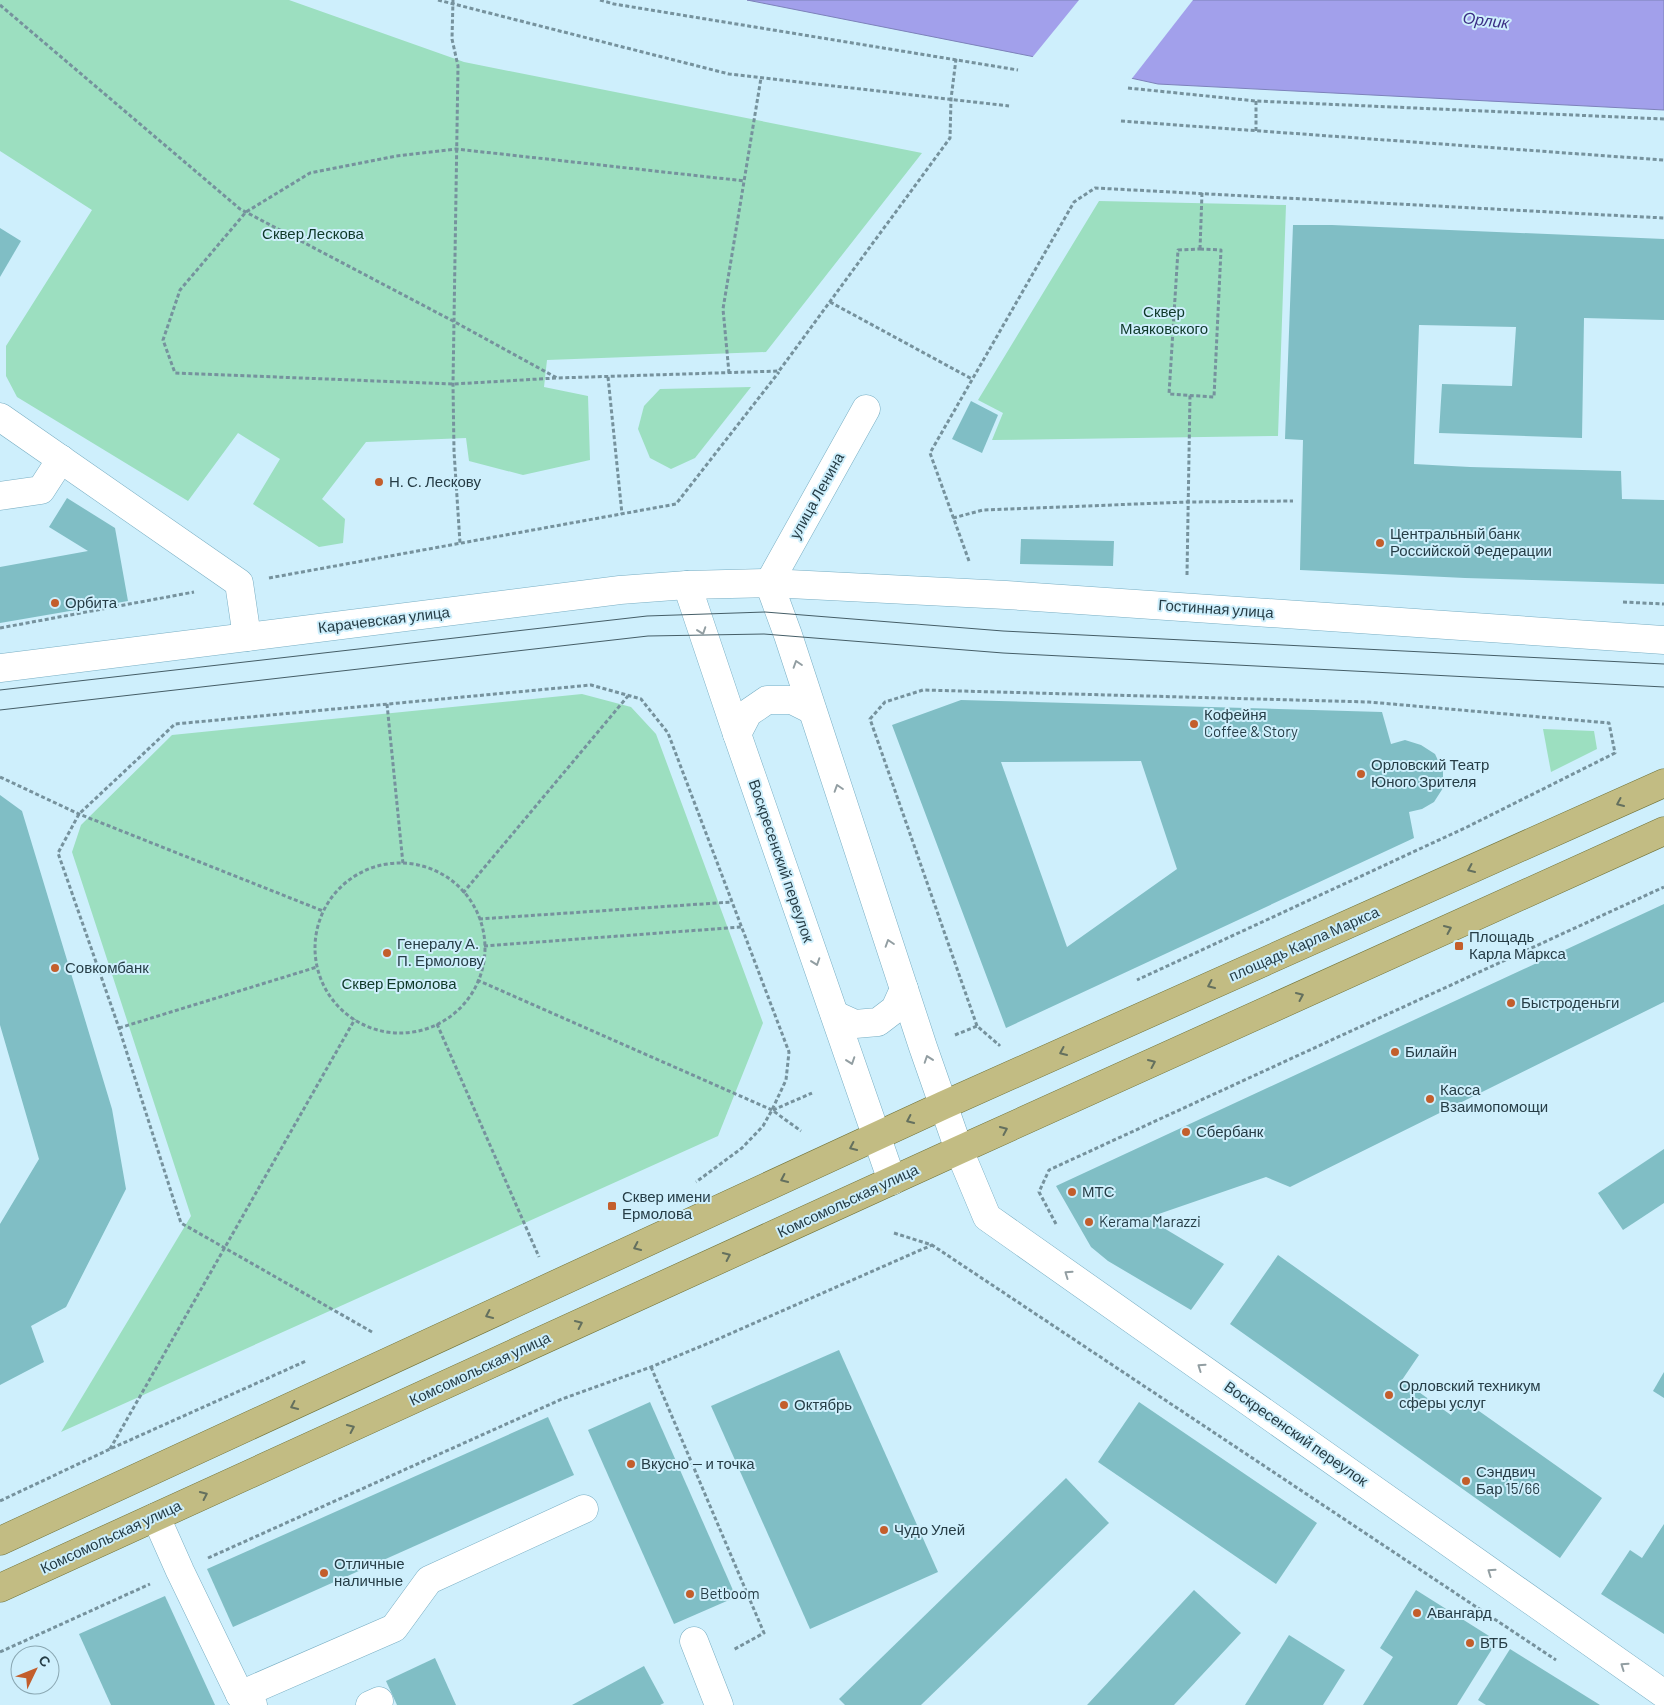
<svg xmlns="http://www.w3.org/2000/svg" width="1664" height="1705" viewBox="0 0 1664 1705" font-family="Barlow,sans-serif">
<rect width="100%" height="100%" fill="#ceeffc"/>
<g fill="#9cdfc0">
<path d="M0,0H289L464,62L922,153L766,352L547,360L544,387L588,396L590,460L523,475L469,461L466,438L366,442L322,499L345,519L343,543L319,547L253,504L280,459L238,433L188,501L17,397L6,376V346L92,210L0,151Z"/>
<path d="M1099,201L1286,205L1278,436L992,440L1003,413L978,400Z"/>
<path d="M751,387L695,458L671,469L650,458L638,429L644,406L660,389Z"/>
<path d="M582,694L631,707L656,734L763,1023L718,1136L61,1432L191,1216L72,852L81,825L172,735Z"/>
<path d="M1543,729L1594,731L1597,749L1551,772Z"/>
</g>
<path fill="#a2a0eb" stroke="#7d82ba" d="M747,0H1664V110L1158,84L1030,56Z"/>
<path fill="#ceeffc" d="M1079,0H1193L1130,81L1031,59Z"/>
<g fill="#80bec5" fill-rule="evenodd">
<path d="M1293,225H1332L1664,239V320L1584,318L1582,438L1439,433L1442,384L1512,386L1516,327L1419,325L1414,464L1470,467L1621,471L1622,499L1664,500V584L1465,578L1300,570L1303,440L1285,439Z"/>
<path d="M0,228L21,241L0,277Z"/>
<path d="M971,401L998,415L982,453L952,439Z"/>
<path d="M67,498L115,528L128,601L0,623V567L88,551L49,527Z"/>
<path d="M1021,539L1114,541L1113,566L1020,564Z"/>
<path d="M961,700L1382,712L1391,744L1405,740L1421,745L1435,754L1443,771V788L1434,802L1422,809L1409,812L1414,838L1006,1028L892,725ZM1141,761L1177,869L1067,947L1001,762Z"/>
<path d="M0,795L22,811L112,1109L126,1189L66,1307L31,1326L44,1362L0,1385V1224L39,1159L0,1025Z"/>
<path d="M1664,904V1002L1290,1187L1266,1177L1147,1218L1224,1264L1191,1310L1108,1261L1091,1247L1056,1186Z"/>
<path d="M1664,1149V1203L1623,1230L1598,1193Z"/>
<path d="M1278,1255L1419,1355L1402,1380L1451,1415L1462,1399L1602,1498L1560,1558L1230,1324Z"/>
<path d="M839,1350L938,1572L810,1629L711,1406Z"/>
<path d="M1664,1372V1398L1653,1391Z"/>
<path d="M650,1402L736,1597L674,1624L588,1430Z"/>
<path d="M1139,1402L1317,1523L1276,1584L1098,1462Z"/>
<path d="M548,1417L574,1475L233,1627L207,1569Z"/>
<path d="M1066,1478L1109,1523L921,1705H845L839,1699Z"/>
<path d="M1664,1524V1634L1601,1594L1630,1550L1642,1558Z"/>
<path d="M1194,1590L1241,1633L1174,1705H1087Z"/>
<path d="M1416,1590L1497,1641L1457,1705H1363L1393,1657L1380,1648Z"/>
<path d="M165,1596L215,1705H111L79,1634Z"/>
<path d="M1289,1635L1345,1670L1323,1705H1245Z"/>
<path d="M1510,1649L1600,1705H1486L1478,1700Z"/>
<path d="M435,1658L456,1705H397L386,1681Z"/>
<path d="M644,1666L664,1703L660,1705H572Z"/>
</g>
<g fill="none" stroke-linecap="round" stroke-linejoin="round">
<g stroke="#78aec3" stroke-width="29">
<g id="minor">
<path d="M0,417L239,583L247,637"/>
<path d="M0,496L41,490L61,459"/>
<path d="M769,583L788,635L923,1047L959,1150L987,1217L1664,1694"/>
<path d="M769,583L866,409"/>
<path d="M687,585L737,734L892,1181"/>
<path d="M0,668L620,590L687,585L769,583L1006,595L1664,640"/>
<path d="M737,734L748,713L767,700H792L812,710"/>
<path d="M835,1015L855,1024L878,1022L895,1009L904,989"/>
<path d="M156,1517L180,1571L240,1695L253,1705"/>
<path d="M694,1641L719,1705"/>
<path d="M240,1695L394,1628L429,1580L584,1509"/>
<path d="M370,1705L379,1701"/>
</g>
</g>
<g stroke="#717338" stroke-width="29">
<g id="major">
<path d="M0,1541L944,1105L1664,783"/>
<path d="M0,1588L959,1150L1664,831"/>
</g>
</g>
<g stroke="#76929d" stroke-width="3" stroke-dasharray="4 2.5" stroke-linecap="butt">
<path d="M438,0L729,74L1009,106"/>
<path d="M453,0L452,39L458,66L453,384L454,451L460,543"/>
<path d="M600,0L614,4L1018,70"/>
<path d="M0,5L240,209L453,321L557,378L779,371L950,138L951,99L956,59"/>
<path d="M1128,88L1256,101L1664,119"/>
<path d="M1121,121L1664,160"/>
<path d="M1256,131V101"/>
<path d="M1200,249L1221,250L1214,397L1169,394L1178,250Z"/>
<path d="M1200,249L1202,193"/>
<path d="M830,302L972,379"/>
<path d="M729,373L723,309L761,78"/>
<path d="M608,377L622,514"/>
<path d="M556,378L453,384L175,373L163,340L180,290L246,212L310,173L396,156L456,149L745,181"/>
<path d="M953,518L983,510L1188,502L1293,501"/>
<path d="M969,561L930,453L1074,202L1095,188L1664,218"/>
<path d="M1187,575L1190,395"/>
<path d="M269,578L676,504L779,372"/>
<path d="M1623,602L1664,604"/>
<path d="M0,628L194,592"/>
<path d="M387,704L403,864"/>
<path d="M0,777L79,814L323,911"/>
<circle cx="400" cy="948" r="85"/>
<path d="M463,893L628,696"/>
<path d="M479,919L732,902"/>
<path d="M484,946L741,927"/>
<path d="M477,980L772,1110L801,1131"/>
<path d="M437,1024L539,1257"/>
<path d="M977,1026L870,719L885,702L923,690L1369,702L1609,723L1615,753L1467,827L1137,980"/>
<path d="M119,1028L317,967"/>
<path d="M955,1035L977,1026L999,1045L1000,1044"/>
<path d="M773,1110L812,1093"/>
<path d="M1056,1224L1039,1192L1049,1170L1664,887"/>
<path d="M894,1233L932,1245L1556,1660"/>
<path d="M372,1332L181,1223L119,1028L58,853L79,814L175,724L591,685L641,699L668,733L789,1052L786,1080L772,1110L763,1126L742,1148L696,1182"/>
<path d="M651,1367L764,1633L733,1650"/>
<path d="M110,1449L355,1019"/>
<path d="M0,1501L110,1449L306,1361"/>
<path d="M208,1558L562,1399L651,1367L709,1343L932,1245"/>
<path d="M0,1652L150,1584"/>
</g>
<use href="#minor" stroke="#fff" stroke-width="28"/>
<use href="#major" stroke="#c2bc83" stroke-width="28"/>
<g stroke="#455e67" stroke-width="1">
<path d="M0,690L647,616L765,612L1003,631L1664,664"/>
<path d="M0,710L648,636L764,634L1003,653L1664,687"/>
</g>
</g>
<defs><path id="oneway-chevron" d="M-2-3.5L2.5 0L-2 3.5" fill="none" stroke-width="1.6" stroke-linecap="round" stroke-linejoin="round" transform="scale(1.25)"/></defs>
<g stroke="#929ea2">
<use href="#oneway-chevron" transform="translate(702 631) rotate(71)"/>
<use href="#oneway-chevron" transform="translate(797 664) rotate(-108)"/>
<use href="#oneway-chevron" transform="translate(838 788) rotate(-108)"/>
<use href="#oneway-chevron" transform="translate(889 943) rotate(-108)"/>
<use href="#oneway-chevron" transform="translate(816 962) rotate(71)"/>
<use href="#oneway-chevron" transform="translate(928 1059) rotate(-109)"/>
<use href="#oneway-chevron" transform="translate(851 1061) rotate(71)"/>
<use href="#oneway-chevron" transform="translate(1068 1274) rotate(-145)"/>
<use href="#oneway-chevron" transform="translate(1201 1367) rotate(-145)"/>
<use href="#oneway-chevron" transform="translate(1491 1572) rotate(-145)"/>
<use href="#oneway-chevron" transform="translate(1624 1666) rotate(-145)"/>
</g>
<g stroke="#64705e">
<use href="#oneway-chevron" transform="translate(1620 803) rotate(156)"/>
<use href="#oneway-chevron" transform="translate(1471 869) rotate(156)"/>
<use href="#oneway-chevron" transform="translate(1448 929) rotate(-24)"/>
<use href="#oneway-chevron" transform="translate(1211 985) rotate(156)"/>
<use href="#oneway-chevron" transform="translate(1300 996) rotate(-24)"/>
<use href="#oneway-chevron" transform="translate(1063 1052) rotate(156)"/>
<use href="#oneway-chevron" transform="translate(1152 1063) rotate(-24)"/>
<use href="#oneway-chevron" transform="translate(910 1120) rotate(155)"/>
<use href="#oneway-chevron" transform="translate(1004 1130) rotate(-24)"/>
<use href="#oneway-chevron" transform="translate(853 1147) rotate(155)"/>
<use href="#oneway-chevron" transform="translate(784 1179) rotate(155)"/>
<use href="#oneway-chevron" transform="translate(637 1247) rotate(155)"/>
<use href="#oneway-chevron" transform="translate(727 1256) rotate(-25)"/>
<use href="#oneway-chevron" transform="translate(489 1315) rotate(155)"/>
<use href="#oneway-chevron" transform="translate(579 1324) rotate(-25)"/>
<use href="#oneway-chevron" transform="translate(294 1406) rotate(155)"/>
<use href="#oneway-chevron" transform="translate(351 1428) rotate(-25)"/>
<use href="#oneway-chevron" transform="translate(204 1495) rotate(-25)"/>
</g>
<g fill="#c35e2c" stroke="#ceeffc" stroke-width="2">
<circle cx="379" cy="482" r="5"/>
<circle cx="1380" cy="543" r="5"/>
<circle cx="55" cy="603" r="5"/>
<circle cx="1194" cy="724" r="5"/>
<circle cx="1361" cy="774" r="5"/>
<rect x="1454" y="941" width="10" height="10" rx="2.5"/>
<circle cx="387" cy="953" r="5"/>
<circle cx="55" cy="968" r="5"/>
<circle cx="1511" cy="1003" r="5"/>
<circle cx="1395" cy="1052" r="5"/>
<circle cx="1430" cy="1099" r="5"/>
<circle cx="1186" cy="1132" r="5"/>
<circle cx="1072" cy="1192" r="5"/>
<rect x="607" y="1201" width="10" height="10" rx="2.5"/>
<circle cx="1089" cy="1222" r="5"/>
<circle cx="1389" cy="1395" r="5"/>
<circle cx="784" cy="1405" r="5"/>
<circle cx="631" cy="1464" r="5"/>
<circle cx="1466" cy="1481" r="5"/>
<circle cx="884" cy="1530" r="5"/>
<circle cx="324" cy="1573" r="5"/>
<circle cx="690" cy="1594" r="5"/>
<circle cx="1417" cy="1613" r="5"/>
<circle cx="1470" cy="1643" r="5"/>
</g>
<g text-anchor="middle" stroke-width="4" stroke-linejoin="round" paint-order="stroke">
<g font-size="15" fill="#0f3929" stroke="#ceeffc">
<text x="313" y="239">Сквер Лескова</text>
<text x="1164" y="317">Сквер<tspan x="1164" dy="17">Маяковского</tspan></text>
<text x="399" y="989">Сквер Ермолова</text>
</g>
<g font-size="15" fill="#263d46" stroke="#ceeffc" text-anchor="start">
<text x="389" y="487">Н. С. Лескову</text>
<text x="1390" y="539">Центральный банк<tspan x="1390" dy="17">Российской Федерации</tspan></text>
<text x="65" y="608">Орбита</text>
<text x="1204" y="720">Кофейня<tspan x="1204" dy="17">Coffee &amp; Story</tspan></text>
<text x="1371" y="770">Орловский Театр<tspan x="1371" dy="17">Юного Зрителя</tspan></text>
<text x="1469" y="942">Площадь<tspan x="1469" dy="17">Карла Маркса</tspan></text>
<text x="397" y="949">Генералу А.<tspan x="397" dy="17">П. Ермолову</tspan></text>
<text x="65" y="973">Совкомбанк</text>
<text x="1521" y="1008">Быстроденьги</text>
<text x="1405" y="1057">Билайн</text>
<text x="1440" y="1095">Касса<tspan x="1440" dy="17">Взаимопомощи</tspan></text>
<text x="1196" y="1137">Сбербанк</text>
<text x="1082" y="1197">МТС</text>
<text x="622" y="1202">Сквер имени<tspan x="622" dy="17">Ермолова</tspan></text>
<text x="1099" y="1227">Kerama Marazzi</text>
<text x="1399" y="1391">Орловский техникум<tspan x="1399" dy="17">сферы услуг</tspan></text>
<text x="794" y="1410">Октябрь</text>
<text x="641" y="1469">Вкусно — и точка</text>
<text x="1476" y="1477">Сэндвич<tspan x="1476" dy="17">Бар 15/66</tspan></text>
<text x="894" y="1535">Чудо Улей</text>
<text x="334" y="1569">Отличные<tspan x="334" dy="17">наличные</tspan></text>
<text x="700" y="1599">Betboom</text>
<text x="1427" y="1618">Авангард</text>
<text x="1480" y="1648">ВТБ</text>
</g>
<g font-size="15" fill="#263d46" stroke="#ceeffc">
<text transform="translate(817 496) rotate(-61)" y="5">улица Ленина</text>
<text transform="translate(1216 609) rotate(4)" y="5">Гостинная улица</text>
<text transform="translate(384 620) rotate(-7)" y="5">Карачевская улица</text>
<text transform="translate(781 861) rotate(71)" y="5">Воскресенский переулок</text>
<text transform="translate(1304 944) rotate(-24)" y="5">площадь Карла Маркса</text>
<text transform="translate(848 1201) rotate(-25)" y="5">Комсомольская улица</text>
<text transform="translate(480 1369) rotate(-25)" y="5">Комсомольская улица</text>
<text transform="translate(1296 1434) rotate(35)" y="5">Воскресенский переулок</text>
<text transform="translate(111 1537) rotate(-25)" y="5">Комсомольская улица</text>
</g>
<g font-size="16" font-style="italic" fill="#3c2f85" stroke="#ceeffc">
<text transform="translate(1486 20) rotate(7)" y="6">Орлик</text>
</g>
</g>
<g transform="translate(35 1670) rotate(47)"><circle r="24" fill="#ceeffc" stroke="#8ba8b3"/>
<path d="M0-4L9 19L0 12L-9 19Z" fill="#c35e2c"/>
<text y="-8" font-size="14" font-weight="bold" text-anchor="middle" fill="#263d46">С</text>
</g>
</svg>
